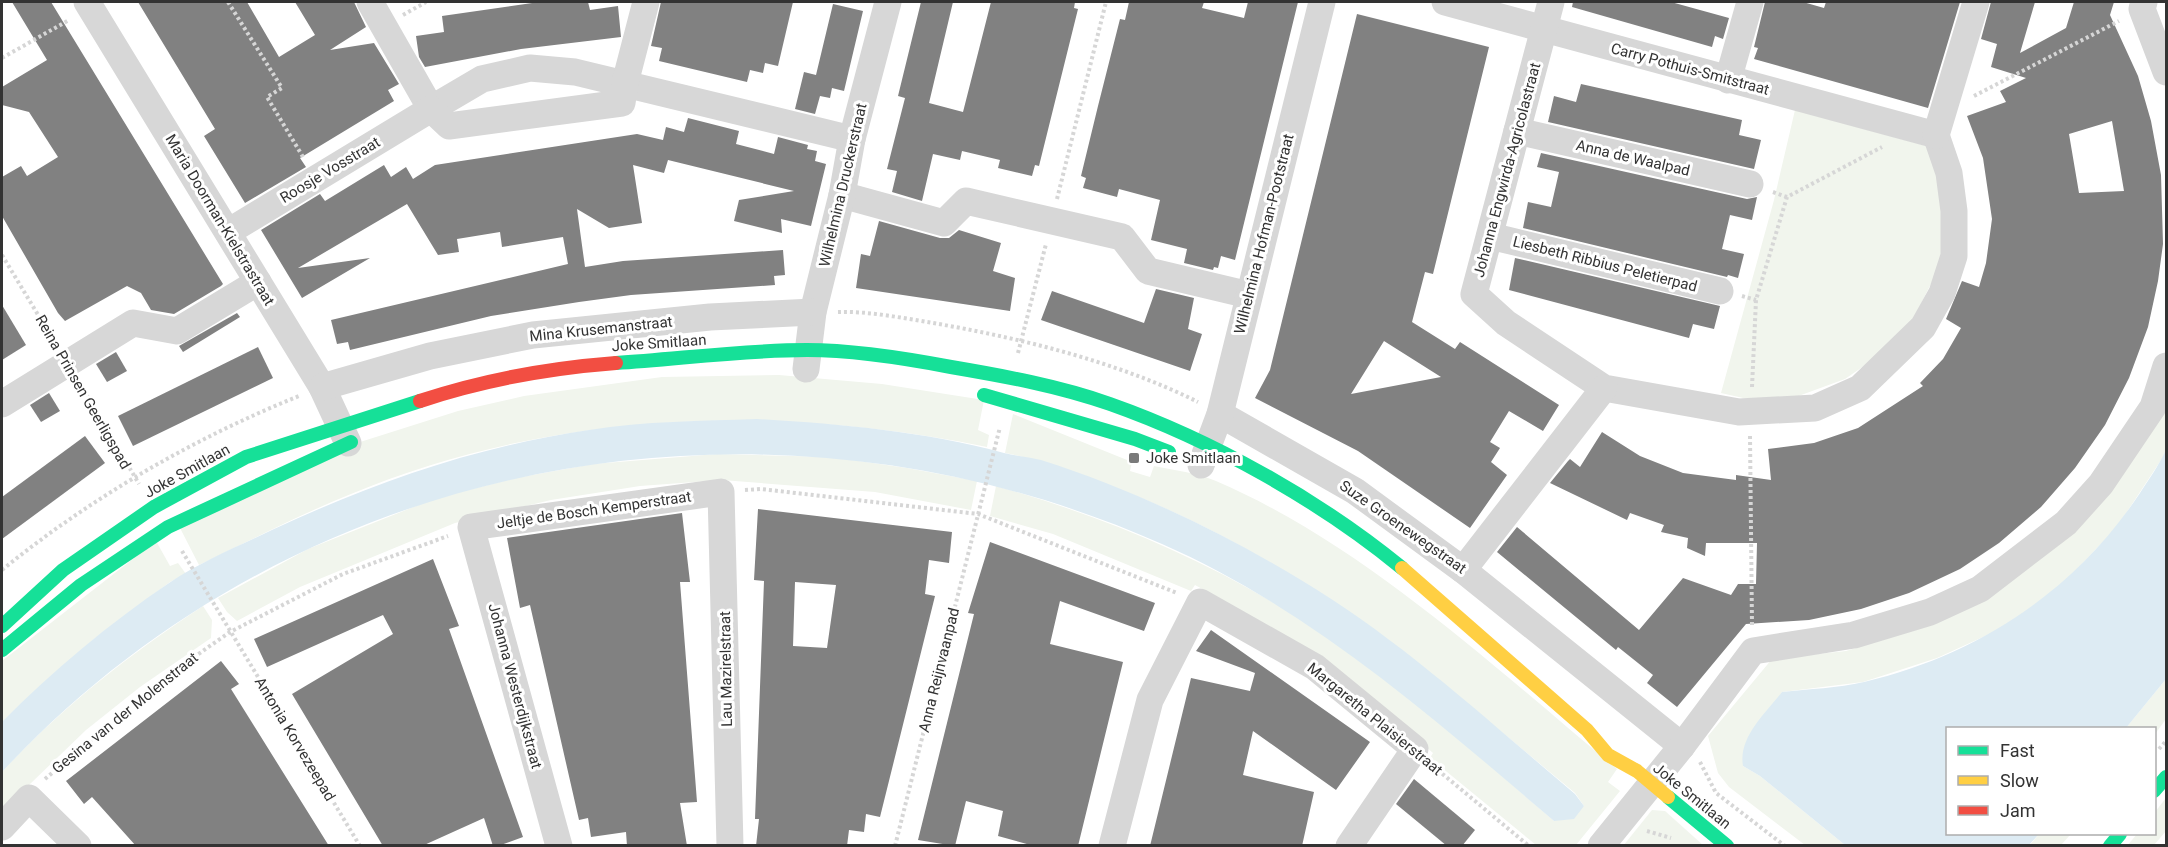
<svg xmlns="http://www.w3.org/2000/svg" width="2168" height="847" viewBox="0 0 2168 847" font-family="Roboto,sans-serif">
<rect width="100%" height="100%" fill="#fff"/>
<g fill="#f1f5ed">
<path d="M1795,110L1930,147L1946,214L1940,266L1910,325L1887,350L1845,379L1793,398L1752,400L1721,393L1774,200Z"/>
<path d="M779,375L882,384L984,400L978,430L989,435L987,447C776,404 552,410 351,494C299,515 249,541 199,565L180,528L357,443L458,411L524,396L662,377Z"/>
<path d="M2166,381V450L2163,457L2117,527L2060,587L2007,626L1937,658L1863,682L1782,692L1743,766L1760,776L1845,845H1805L1729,787L1718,773L1708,736L1772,659L1846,651L1936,623L2039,558Z"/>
<path d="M1013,414L1132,462L1130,471L1150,477L1154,466C1174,470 1197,473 1216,481C1363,544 1494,667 1617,769L1608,782L1620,791L1576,845H1536L1430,758L1433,753C1360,687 1282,631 1195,585L1191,591L1053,534L990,516L996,486C1113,519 1224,567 1325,635C1405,690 1480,757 1554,821L1584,806L1575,793C1426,669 1294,554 1108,485C1074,473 1041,460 1005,453Z"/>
<path d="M717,454L831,457L907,468L977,481L971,510L875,492L722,480L640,486L551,500L455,523L300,587L237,621L227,612L218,598L308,549L436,498L516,478L593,464Z"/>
<path d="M156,541L170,566L178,563L186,574L170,582L94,639L2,722V661Z"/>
<path d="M203,606L212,620L211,638L140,687L86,730L2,811V772C62,707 130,654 203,606Z"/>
<path d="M2166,679V719L2155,734L2154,728H2126Z"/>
<path d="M2166,798V831L2154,845L2127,846L2137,834H2154L2155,812Z"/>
<path d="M1652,810L1665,811L1704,846H1623Z"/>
<path d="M2039,834H2071L2061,845L2029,846Z"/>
</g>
<g fill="#ddebf3">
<path d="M757,419C840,424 923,431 1004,453C1016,456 1029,457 1041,460C1132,489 1220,531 1301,580C1400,639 1487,720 1575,794L1584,806L1574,819L1554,821C1432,717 1310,609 1162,544C767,369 298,453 2,772V722C52,671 110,623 169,583C202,561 239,546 274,529C378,481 475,447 589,430C645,421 701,421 757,419Z"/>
<path d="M2166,450V679L2126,728H1948V834H2039L2029,845H1845L1760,776L1743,766C1738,737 1766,713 1782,692C1809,689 1838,688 1864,682C1978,655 2075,591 2140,493C2149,479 2159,465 2166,450Z"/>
</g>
<g fill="#818181" fill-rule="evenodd">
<path d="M12,2H51L223,284L221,286L174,314L151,310L141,293L127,286L65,321L58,313L2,216V177L21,166L27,176L58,157L29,112L2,105V87L47,60Z"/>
<path d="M138,2H247L279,57L315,35L295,2H354L366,27L330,50L374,43L399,84L388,90L394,101L300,158L306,167L245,203L204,136L215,129Z"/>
<path d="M539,2H588L590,10L618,6L621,37L521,49L425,67L419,57L416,36L444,32L442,16Z"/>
<path d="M661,2H793L778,66L765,63L763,73L750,70L747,82L659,61L662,48L651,46Z"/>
<path d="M921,2H953L929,103L963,112L991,2H1075L1074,8L1078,9L1039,166L1035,165L1032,176L998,168L1000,160L962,151L960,160L933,154L922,201L892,192L897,171L887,169L905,98L898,96Z"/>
<path d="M1129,2H1204L1202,8L1244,18L1248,2H1298L1235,260L1221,256L1218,268L1214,267L1213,270L1184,263L1187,249L1151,240L1160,200L1119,189L1117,197L1083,188L1086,178L1081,176L1098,106L1120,19L1125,20Z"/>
<path d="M1573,2H1671L1729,18L1723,39L1715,36L1712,47L1572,7Z"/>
<path d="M1765,2H1803L1824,8L1826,2H1960L1928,108L1754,59L1758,48L1754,47Z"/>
<path d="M1991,2H2035L2020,53L2066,28L2074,2H2114L2110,15L2138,76L2151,121L2161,175L2163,244L2158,281L2148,327L2129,378L2105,425L2075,468L2041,507L1999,543L1960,569L1909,593L1861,609L1809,620L1746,624L1677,707L1647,683L1653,675L1618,647L1616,650L1497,552L1517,527L1639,630L1683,578L1731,595L1738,584H1756L1757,543H1706L1705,556L1687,548L1688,538L1661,532L1664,525L1630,513L1627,520L1550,483L1568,461L1570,459L1580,467L1602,432L1640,456L1683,473L1736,480V475L1771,480L1768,449L1814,443L1858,428L1923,386L1920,383L1943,359L1961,328L1946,319L1962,281L1979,287L1986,263L1992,219L1983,158L1967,116L2006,102L2000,91L2026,78L1991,67L1997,44L1981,39ZM2112,121L2124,191L2079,193L2069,134Z"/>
<path d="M833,4L863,11L844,91L832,88L830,98L820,96L815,114L795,109L804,72L816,75Z"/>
<path d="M1357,14L1489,47L1433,274L1425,272L1412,322L1455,349L1460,342L1559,405L1543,431L1509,411L1490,442L1500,448L1491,462L1507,475L1470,528L1358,451L1255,398L1270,370ZM1384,341L1441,377L1351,394Z"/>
<path d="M1581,84L1742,120L1739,135L1761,140L1754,169L1548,122L1554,96L1576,102Z"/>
<path d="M688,118L739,131L736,144L774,154L778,137L808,145L807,149L817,151L815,161L826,164L811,226L781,219L782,233L734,221L739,200L794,191L668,160L664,173L633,165L642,223L609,228L577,209L585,267L623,261L783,250L785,275L774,276L775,285L631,295L579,302L491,316L350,350L348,342L337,344L331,320L568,264L563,237L502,247L500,232L457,239L459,252L438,255L407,204L298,268L370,258L302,298L261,230L320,194L325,201L384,165L391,177L406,167L413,179L435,165L637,134L663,140L666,127L684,132Z"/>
<path d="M1541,153L1747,199L1757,197L1752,220L1730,215L1722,249L1744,254L1738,278L1728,275L1727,277L1523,228L1528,202L1551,207L1559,172L1537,167Z"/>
<path d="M879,221L940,238H949L959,230L1001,243L993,271L1015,278L1010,311L856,288L861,254L870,256Z"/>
<path d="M1515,258L1720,306L1714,329L1693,324L1689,338L1509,290Z"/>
<path d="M1156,289L1194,298L1188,329L1202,334L1190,371L1041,320L1052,291L1144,323Z"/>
<path d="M2,305L26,345L2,360Z"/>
<path d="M237,313L240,317L183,352L179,346Z"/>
<path d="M258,347L273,378L133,446L118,416Z"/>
<path d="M116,352L127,371L107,382L96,364Z"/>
<path d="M49,393L60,411L41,422L30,405Z"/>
<path d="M85,436L105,463L2,539V497Z"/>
<path d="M758,509L952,532L949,563L929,560L925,594L935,596L880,817L866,814L864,832L849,830L847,846H756L759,819H755L764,581L754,580ZM795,582L836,585L827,648L793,646Z"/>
<path d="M682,513L690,582H680L697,802L680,803L687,846H627L626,832L591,837L588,818L579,820L530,605L520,608L507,538Z"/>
<path d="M990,542L1155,603L1144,631L1060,601L1050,644L1123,662L1078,846H1034L998,836L1003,811L966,801L955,846L918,840L974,614L968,613Z"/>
<path d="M433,559L459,626L449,629L523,837L498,846H493L484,818L422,846H383L292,694L393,634L383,615L267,667L254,639Z"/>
<path d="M1211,630L1370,742L1336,790L1253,731L1243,775L1314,792L1302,846H1150L1191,678L1250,691L1255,673L1196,651Z"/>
<path d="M221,661L239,684L231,689L329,846H136L92,797L84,804L66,781Z"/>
<path d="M1414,779L1475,830L1462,846H1447L1396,804Z"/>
</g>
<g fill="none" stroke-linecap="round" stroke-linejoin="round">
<g stroke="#d6d6d6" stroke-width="4" stroke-dasharray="3 3" stroke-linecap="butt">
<path d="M228,2L282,88L267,97L303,157"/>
<path d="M403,15L426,2"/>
<path d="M2,58L69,20"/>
<path d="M1974,96L2119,21"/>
<path d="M1773,192L1787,197"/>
<path d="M1057,199L1106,2"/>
<path d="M2,255L55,343"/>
<path d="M1742,296L1756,300"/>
<path d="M838,312C869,311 902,318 933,323C1020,338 1118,362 1198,402"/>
<path d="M1018,353L1046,244"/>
<path d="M81,385L139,484"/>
<path d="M1752,387L1756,300L1787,197L1882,147"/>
<path d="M1750,436L1752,626"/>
<path d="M745,490L761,489L978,514L1177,593"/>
<path d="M182,551L360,846"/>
<path d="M2,570C89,499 194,438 299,396"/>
<path d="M2159,749L2166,741"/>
<path d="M1700,762L1716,793L1785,846"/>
<path d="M1433,766L1529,846"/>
<path d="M45,779L164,678L230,632L343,574L448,536"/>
<path d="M1647,831L1671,838"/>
<path d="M895,846L1000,427"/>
</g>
<g stroke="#d7d7d7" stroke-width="27">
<path d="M87,2L322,387L348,443"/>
<path d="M370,2L431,109L482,79L530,68L575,72L852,139"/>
<path d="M1445,2L1936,135"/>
<path d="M1551,2L1474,294L1506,323L1604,388L1739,412L1815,408L1860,388L1923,327L1942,293L1954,256V211L1949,173L1936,135"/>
<path d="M2144,2L2142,9L2166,72"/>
<path d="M1728,80L1750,2"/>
<path d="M1517,131L1750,184"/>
<path d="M1936,135L1976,2"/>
<path d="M842,195L944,223L966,201L1122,237L1148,271L1249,295"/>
<path d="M228,232L431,109L449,126L622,103L625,83L646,2"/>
<path d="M1490,236L1720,291"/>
<path d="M806,369L813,312L842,195L852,139L888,2"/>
<path d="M322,387L430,356L533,335L710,317L813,312"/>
<path d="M2,404L133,323L177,331L258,282"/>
<path d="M1220,414L1355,491L1463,570L1682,746"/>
<path d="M1201,465L1220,414L1322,2"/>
<path d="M1463,570L1604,388"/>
<path d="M2,827L29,798L78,846"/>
<path d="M559,846L471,527L721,492L730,846"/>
<path d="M1112,846L1150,700L1200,602L1315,667L1415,749L1349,846"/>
<path d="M1601,846L1682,746L1753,651L1854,635L1930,612L1980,589L2066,523L2101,484L2153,407L2166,366"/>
</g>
<g stroke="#16e098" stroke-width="14">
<path d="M616,363C679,359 744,350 807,350C855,350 904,358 951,367C1004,376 1059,386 1110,404C1212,440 1319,500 1402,568"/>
<path d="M984,395L1135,439L1169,452"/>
<path d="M2,626L63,570L154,507L246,457L420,401"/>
<path d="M2,650L81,585L168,527L351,442"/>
<path d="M2154,791L2166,777"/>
<path d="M1668,797L1727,846"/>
<path d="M2110,846L2120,834"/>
</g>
<path stroke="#ffcf43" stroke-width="14" d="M1402,568L1587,730L1608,755L1637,771L1668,797"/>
<path stroke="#f24e42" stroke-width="14" d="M420,401C483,380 551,368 616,363"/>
</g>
<rect fill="#7a7a7a" stroke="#fff" stroke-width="2" x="1128" y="452" width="12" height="12" rx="3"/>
<g text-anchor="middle" stroke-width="6" stroke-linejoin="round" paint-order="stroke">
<g font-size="15" fill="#333" stroke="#fff">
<text transform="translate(1690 69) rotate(15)" y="5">Carry Pothuis-Smitstraat</text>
<text transform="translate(1633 158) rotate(13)" y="5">Anna de Waalpad</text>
<text transform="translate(330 170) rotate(-31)" y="5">Roosje Vosstraat</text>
<text transform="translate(1507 170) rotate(-75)" y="5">Johanna Engwirda-Agricolastraat</text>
<text transform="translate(843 185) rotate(-77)" y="5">Wilhelmina Druckerstraat</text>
<text transform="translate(220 220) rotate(59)" y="5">Maria Doorman-Kielstrastraat</text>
<text transform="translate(1264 234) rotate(-76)" y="5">Wilhelmina Hofman-Pootstraat</text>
<text transform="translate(1605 264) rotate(14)" y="5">Liesbeth Ribbius Peletierpad</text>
<text transform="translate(601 329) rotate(-6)" y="5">Mina Krusemanstraat</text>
<text transform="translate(659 343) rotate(-4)" y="5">Joke Smitlaan</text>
<text transform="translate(83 392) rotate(60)" y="5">Reina Prinsen Geerligspad</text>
<text transform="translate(187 471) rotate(-29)" y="5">Joke Smitlaan</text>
<text transform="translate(594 510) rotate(-8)" y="5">Jeltje de Bosch Kemperstraat</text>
<text transform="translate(1403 527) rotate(35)" y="5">Suze Groenewegstraat</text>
<text transform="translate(726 669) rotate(-91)" y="5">Lau Mazirelstraat</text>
<text transform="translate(939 670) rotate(-76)" y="5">Anna Reijnvaanpad</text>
<text transform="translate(515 686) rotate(75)" y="5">Johanna Westerdijkstraat</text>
<text transform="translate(125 713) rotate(-39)" y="5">Gesina van der Molenstraat</text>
<text transform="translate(1375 719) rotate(39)" y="5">Margaretha Plaisierstraat</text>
<text transform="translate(295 739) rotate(59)" y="5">Antonia Korvezeepad</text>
<text transform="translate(1692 796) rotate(39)" y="5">Joke Smitlaan</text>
</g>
<g font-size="15" fill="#333" stroke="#fff" text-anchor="start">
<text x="1146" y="463">Joke Smitlaan</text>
</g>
</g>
<rect width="2168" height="847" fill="none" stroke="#333333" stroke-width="6"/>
<rect x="1946" y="727" width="210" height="108" fill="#ffffff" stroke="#adadad" stroke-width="1.5"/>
<rect x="1958" y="746" width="30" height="9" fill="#16e098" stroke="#adadad" stroke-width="1.5"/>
<text x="2000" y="757" font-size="18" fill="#333333">Fast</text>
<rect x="1958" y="776" width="30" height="9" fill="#ffcf43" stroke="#adadad" stroke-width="1.5"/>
<text x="2000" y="787" font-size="18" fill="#333333">Slow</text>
<rect x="1958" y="806" width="30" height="9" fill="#f24e42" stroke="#adadad" stroke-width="1.5"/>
<text x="2000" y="817" font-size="18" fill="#333333">Jam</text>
</svg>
